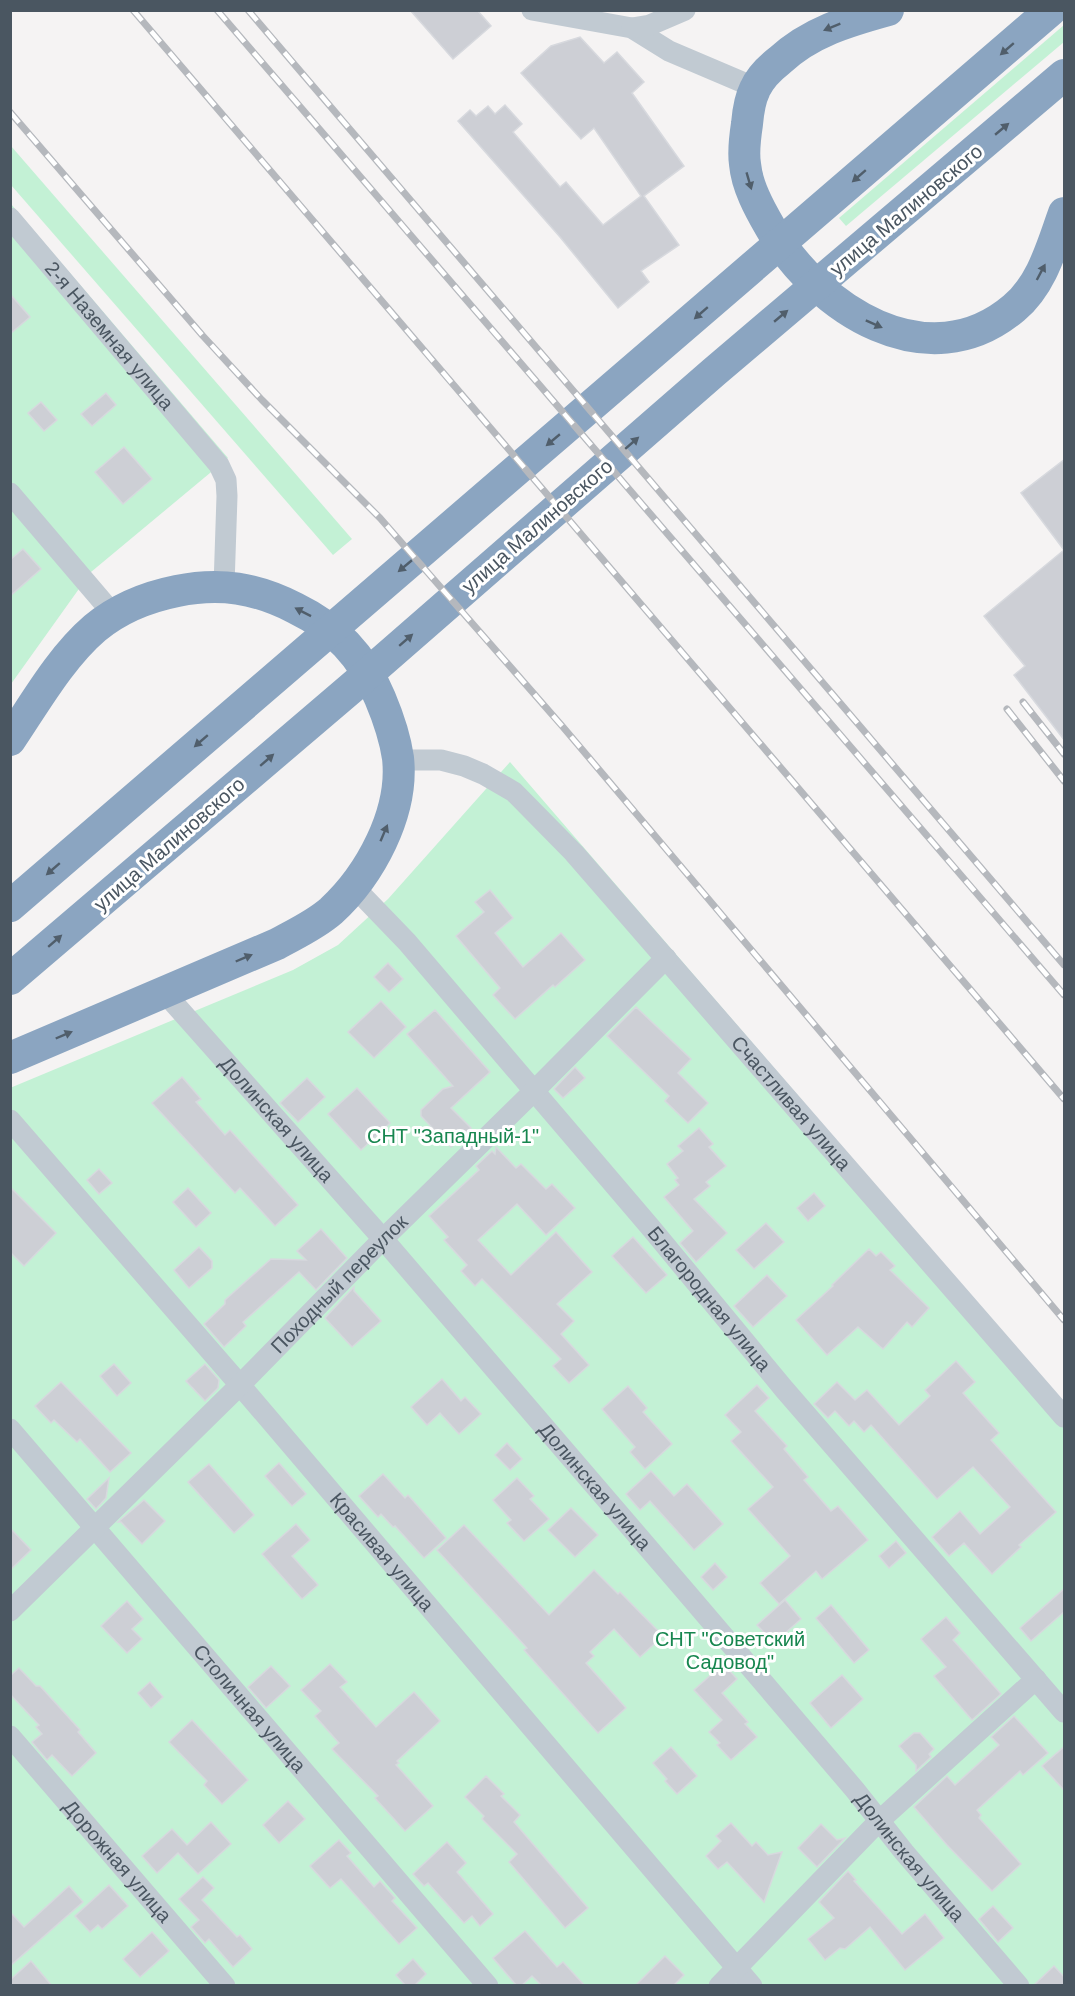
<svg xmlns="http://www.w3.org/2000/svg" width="1075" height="1996" viewBox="0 0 1075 1996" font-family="Helvetica,sans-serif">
<rect width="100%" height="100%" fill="#f5f3f3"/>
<g fill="#c3f1d5">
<path d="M1064,25V42L846,226L839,218Z"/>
<path d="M11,146L352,539L333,555L11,185Z"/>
<path d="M11,204L228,458L91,572L11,684Z"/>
<path d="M510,762L1064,1404V1985H11L10,1088L293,970L338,945L388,899Z"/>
</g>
<g fill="#cdcfd5" stroke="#d7d9de" stroke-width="1.5">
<path d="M410,10H477L491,26L453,59Z"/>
<path d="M580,37L604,63L617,52L644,82L632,93L684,166L644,196L679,245L641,271L649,282L618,308L560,237L458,121L470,110L476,116L488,106L495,114L505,105L522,124L513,132L560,187L566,182L603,225L641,196L594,128L581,139L521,73L551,46Z"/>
<path d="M10,294L30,317L10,334Z"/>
<path d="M106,393L116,405L92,426L81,414Z"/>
<path d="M41,402L57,420L44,431L28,413Z"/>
<path d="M124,447L152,479L123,504L95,472Z"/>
<path d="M1065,459V741L1014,675L1025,666L984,616L1064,550L1021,493Z"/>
<path d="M23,549L41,569L10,596V560Z"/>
<path d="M490,890L513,918L495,933L523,967L561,933L585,960L555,987L553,985L515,1019L493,995L500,988L456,936L484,912L475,902Z"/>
<path d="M388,963L403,979L389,992L374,977Z"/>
<path d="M381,1001L406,1027L374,1058L348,1032Z"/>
<path d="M636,1007L691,1059L678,1073L708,1103L688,1123L665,1101L669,1096L607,1036Z"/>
<path d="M435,1010L490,1072L451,1108L471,1128L451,1147L421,1116V1110L443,1089L453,1086L407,1034Z"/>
<path d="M575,1067L585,1078L563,1098L554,1089Z"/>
<path d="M182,1077L201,1099L196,1102L225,1135L230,1130L298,1205L275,1226L240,1188L235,1193L152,1103Z"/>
<path d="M307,1078L325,1097L298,1122L280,1103Z"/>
<path d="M357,1088L390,1123L361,1150L328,1114Z"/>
<path d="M699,1128L713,1144L709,1147L726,1166L706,1182L710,1186L694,1199L727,1233L696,1262L680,1243L693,1231L664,1197L679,1185L675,1180L678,1178L667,1164L683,1151L678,1146Z"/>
<path d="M496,1147L516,1168L521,1164L546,1189L552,1184L575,1208L546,1235L517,1204L478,1240L511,1275L556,1232L592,1272L557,1304L574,1321L561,1334L589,1365L569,1383L553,1366L561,1359L482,1279L475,1286L461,1271L467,1265L444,1240L448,1237L429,1216L479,1170L476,1166L492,1151L495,1154Z"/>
<path d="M99,1169L112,1183L99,1194L87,1180Z"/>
<path d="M10,1187L56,1233L24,1266L10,1252Z"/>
<path d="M188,1188L211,1213L196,1227L173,1202Z"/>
<path d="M814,1193L825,1206L808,1221L797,1208Z"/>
<path d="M766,1223L784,1242L754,1269L736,1250Z"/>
<path d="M321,1229L347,1258L316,1290L299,1272L243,1322L246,1326L224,1347L204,1324L225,1304V1300L271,1259L306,1260L297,1251Z"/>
<path d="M633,1237L667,1275L646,1293L612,1256Z"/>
<path d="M199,1247L212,1261V1268L189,1288L174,1270Z"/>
<path d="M869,1249L876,1256L881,1252L895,1266L890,1270L929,1308L912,1327L907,1322L883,1349L858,1327L827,1355L796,1320L833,1286L832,1285Z"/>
<path d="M767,1275L787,1296L753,1327L734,1306Z"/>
<path d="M354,1287V1291L381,1321L352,1347L325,1318Z"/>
<path d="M956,1361L975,1382L963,1393L999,1433L991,1440L1056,1512L1019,1545L1021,1547L992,1574L964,1543L949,1556L932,1537L960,1511L980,1534L1010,1507L973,1467L937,1499L871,1425L864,1432L854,1421L849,1426L835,1411L828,1418L814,1404L837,1382L855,1400L867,1390L899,1425L930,1396L925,1390Z"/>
<path d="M114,1364L131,1383L117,1396L100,1376Z"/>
<path d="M205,1364L219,1380L218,1388L205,1401L186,1381Z"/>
<path d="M442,1379L461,1401L465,1397L481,1414L459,1434L440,1413L427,1425L411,1407Z"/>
<path d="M61,1382L131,1453L110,1472L80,1439L77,1442L54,1420L51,1423L35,1406Z"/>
<path d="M757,1385L769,1398L755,1411L787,1446L784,1449L808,1477L804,1480L831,1511L838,1506L868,1540L822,1579L816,1571L779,1604L760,1583L790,1556L748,1509L773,1487L731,1441L741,1432L725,1415Z"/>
<path d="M628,1386L647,1408L643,1412L672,1444L645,1469L630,1452L635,1447L602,1409Z"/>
<path d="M507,1443L522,1459L510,1470L495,1455Z"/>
<path d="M279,1463L306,1494L292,1506L265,1476Z"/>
<path d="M209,1464L254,1515L234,1533L188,1482Z"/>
<path d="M651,1471L674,1496L687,1484L723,1524L694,1550L650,1501L640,1510L626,1494Z"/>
<path d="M383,1474L405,1498L408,1495L446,1538L424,1558L395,1526L393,1527L381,1514L378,1517L359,1496Z"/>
<path d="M109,1478L106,1498L96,1509L87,1499Z"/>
<path d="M517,1478L534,1496L530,1499L549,1519L524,1541L507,1523L511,1520L493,1500Z"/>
<path d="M144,1500L165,1521L142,1544L121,1522H118Z"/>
<path d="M571,1508L598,1535L575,1557L548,1530Z"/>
<path d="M296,1524L310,1540L292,1556L318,1585L302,1599L262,1554Z"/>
<path d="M464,1525L549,1615L594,1570L618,1594L620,1592L663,1636L640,1657L614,1629L590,1652L594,1656L586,1663L626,1708L598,1733L524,1650L527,1648L437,1550Z"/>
<path d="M10,1528L31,1550L10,1570Z"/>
<path d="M896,1541L906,1553L889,1568L879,1556Z"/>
<path d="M715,1563L727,1577L713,1590L701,1577Z"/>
<path d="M1065,1588V1611L1031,1641L1020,1628Z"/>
<path d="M785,1600L801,1619L774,1643L757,1625Z"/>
<path d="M127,1601L143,1619L132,1629L142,1639L127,1653L101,1626Z"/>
<path d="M831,1605L869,1650L854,1663L816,1618Z"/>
<path d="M946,1617L960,1633L953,1640L1001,1694L972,1720L934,1676L946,1667L921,1639Z"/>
<path d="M330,1664L347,1682L340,1687L376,1727L414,1692L440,1721L397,1761L399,1763L396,1765L433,1806L405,1831L375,1798L378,1796L332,1749L339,1743L315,1716L321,1711L301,1690Z"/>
<path d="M723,1664L737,1679L722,1693L748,1722L745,1724L757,1737L731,1760L717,1745L720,1743L709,1732L722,1720L694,1690Z"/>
<path d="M271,1666L290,1686L266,1708L248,1687Z"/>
<path d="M19,1668L36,1686H40L80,1730L78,1732L96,1753L72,1776L52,1755L47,1760L32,1742L42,1734L36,1727L39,1725L10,1694V1676Z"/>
<path d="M842,1675L863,1699L831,1728L810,1703Z"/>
<path d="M150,1682L163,1697L151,1708L138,1693Z"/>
<path d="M1014,1716L1048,1753L1023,1775L1020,1771L977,1810L981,1815L979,1818L1021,1864L992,1891L947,1845L914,1807L947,1776L955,1785L999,1745L991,1737Z"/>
<path d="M192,1720L248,1780L222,1804L204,1785L207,1781L169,1742Z"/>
<path d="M914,1733H920L934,1749L929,1754L931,1757L916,1771V1765L899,1746Z"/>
<path d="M1065,1746V1791L1042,1766Z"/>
<path d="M671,1747L697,1776L677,1794L665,1781L667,1779L653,1763Z"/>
<path d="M486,1776L504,1794L501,1796L520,1815L514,1822L588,1908L565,1928L509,1862L517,1854L482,1819L484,1816L465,1797Z"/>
<path d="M288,1801L305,1819L279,1843L263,1825Z"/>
<path d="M211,1822L231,1844L198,1874L178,1853L157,1873L142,1856L172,1829L187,1845Z"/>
<path d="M731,1823L752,1846L756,1842L768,1855L782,1852L764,1902L727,1862L718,1869L706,1856L721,1841L716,1836Z"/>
<path d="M821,1824L837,1840L845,1838L817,1867L798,1848Z"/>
<path d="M339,1840L351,1853L347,1856L374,1887L380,1881L395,1898L392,1901L417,1928L399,1944L341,1879L330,1888L310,1866Z"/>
<path d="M447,1842L466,1863L457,1872L493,1914L480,1926L472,1916L464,1923L428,1883L424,1886L413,1874Z"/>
<path d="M848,1871L856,1880L854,1881L902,1934L925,1914L944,1938L905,1970L870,1927L845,1949L840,1948L825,1960L808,1939L834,1918L819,1902Z"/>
<path d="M203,1877L214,1888L202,1900L237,1937L240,1935L252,1949L233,1967L209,1939L205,1943L191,1927L199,1920L179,1899Z"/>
<path d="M109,1885L128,1906L102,1929L98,1925L90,1932L75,1916Z"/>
<path d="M69,1886L83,1902L10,1966V1912L24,1927Z"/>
<path d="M993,1906L1013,1928L998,1942L979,1919Z"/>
<path d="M525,1931L557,1967L563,1962L585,1986H538L540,1984L532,1976L521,1986H517L493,1958Z"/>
<path d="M152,1932L169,1951L140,1977L123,1959Z"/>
<path d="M665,1956L684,1975L673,1986H635Z"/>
<path d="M413,1959L426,1974L414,1986H406L396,1975Z"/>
<path d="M31,1961L52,1986H10V1980Z"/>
<path d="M1054,1966L1065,1978V1986H1033Z"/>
</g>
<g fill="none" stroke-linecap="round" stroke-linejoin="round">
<g stroke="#c1cad2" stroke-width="21">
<path d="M532,10L632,28L669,51L756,88"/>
<path d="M632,28L650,25L685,10"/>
<path id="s1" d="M10,218L219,465L226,480L227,496L224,586"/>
<path d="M10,493L114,615"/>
<path id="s2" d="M398,760H441L464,766L483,774L514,792L574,853L1064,1417"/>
<path id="s3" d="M354,887L407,942L651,1228L784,1389L1064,1712"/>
<path id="s4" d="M164,992L383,1239L692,1599L855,1790L904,1852L1019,1986"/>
<path id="s5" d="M10,1120L240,1385L752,1986"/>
<path id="s6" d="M10,1429L488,1986"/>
<path id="s7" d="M10,1611L240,1385L383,1239L534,1091L666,958"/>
<path id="s8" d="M10,1736L225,1986"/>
<path d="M719,1986L879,1821L1036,1679"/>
</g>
<g stroke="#8ba5c1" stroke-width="32">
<path d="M888,10C848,21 810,32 779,61C770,68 760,78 755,89C750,99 748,112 747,124C745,137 743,151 745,164C747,186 759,208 770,227C817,309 928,381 1014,308C1042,285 1052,246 1064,213"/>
<path d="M10,740C35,703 61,657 95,628C118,609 147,597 177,591C220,582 256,588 295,608C336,628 362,655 380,698C388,717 395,737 398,758C404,813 370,875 331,911C315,925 295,934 277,944L10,1058"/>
<path d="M10,906L1051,10"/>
<path d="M10,979L356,684L714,372L1064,75"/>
</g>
<g stroke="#b5b8bd" stroke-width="7">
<g id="rail">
<path d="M133,10L1064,1099"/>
<path d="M217,10L1064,995"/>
<path d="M248,10L1064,965"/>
<path d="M10,112L203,336L262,400L380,518L563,727L1064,1320"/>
<path d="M1023,702L1064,754"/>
<path d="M1007,709L1064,781"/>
</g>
</g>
<use href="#rail" stroke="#fff" stroke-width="4.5" stroke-dasharray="14" stroke-linecap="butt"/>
</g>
<defs><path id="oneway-solid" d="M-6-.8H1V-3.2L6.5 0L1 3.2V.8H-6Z" transform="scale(1.5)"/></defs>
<g fill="#505e6b">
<use href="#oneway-solid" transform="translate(832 27) rotate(158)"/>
<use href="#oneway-solid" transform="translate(1007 49) rotate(139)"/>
<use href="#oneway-solid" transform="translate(1002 129) rotate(-40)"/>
<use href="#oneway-solid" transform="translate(859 176) rotate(139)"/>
<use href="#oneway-solid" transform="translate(749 181) rotate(74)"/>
<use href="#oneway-solid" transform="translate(1041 272) rotate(-62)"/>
<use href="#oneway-solid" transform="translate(701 313) rotate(139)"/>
<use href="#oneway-solid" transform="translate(781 316) rotate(-40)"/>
<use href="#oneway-solid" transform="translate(874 324) rotate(24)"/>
<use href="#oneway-solid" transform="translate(553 440) rotate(140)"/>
<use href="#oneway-solid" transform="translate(632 443) rotate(-41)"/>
<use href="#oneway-solid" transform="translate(405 566) rotate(140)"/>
<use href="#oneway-solid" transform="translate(303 612) rotate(-153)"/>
<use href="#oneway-solid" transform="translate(406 640) rotate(-41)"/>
<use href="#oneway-solid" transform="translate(201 741) rotate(139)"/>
<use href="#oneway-solid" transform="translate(267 760) rotate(-41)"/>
<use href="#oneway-solid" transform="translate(384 833) rotate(-67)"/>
<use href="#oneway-solid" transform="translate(53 869) rotate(139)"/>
<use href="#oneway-solid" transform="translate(55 941) rotate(-41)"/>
<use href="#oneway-solid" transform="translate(244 958) rotate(-23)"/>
<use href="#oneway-solid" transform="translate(64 1035) rotate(-23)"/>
</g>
<g text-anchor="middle" stroke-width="6" stroke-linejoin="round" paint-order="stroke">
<g font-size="20" fill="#4a5661" stroke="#fff">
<text transform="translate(906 210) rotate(-40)" y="7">улица Малиновского</text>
<text dy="7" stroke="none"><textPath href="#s1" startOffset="154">2-я Наземная улица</textPath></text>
<text transform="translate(537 526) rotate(-41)" y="7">улица Малиновского</text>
<text transform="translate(169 844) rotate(-41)" y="7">улица Малиновского</text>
<text dy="7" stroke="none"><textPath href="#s2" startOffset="540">Счастливая улица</textPath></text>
<text dy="7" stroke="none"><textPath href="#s4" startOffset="170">Долинская улица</textPath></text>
<text dy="7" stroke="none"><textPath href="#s7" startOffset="464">Походный переулок</textPath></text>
<text dy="7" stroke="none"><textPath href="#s3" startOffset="544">Благородная улица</textPath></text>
<text dy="7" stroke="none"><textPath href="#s4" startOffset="656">Долинская улица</textPath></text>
<text dy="7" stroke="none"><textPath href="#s5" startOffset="570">Красивая улица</textPath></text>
<text dy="7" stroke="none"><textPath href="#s6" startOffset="368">Столичная улица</textPath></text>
<text dy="7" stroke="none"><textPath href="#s4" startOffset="1142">Долинская улица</textPath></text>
<text dy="7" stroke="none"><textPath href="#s8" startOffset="165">Дорожная улица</textPath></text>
</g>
<g font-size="20" fill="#17864f" stroke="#fff">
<text x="453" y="1143">СНТ "Западный-1"</text>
<text x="730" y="1646">СНТ "Советский<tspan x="730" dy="23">Садовод"</tspan></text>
</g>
</g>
<rect width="1075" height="1996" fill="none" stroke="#4a5661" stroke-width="24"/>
</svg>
